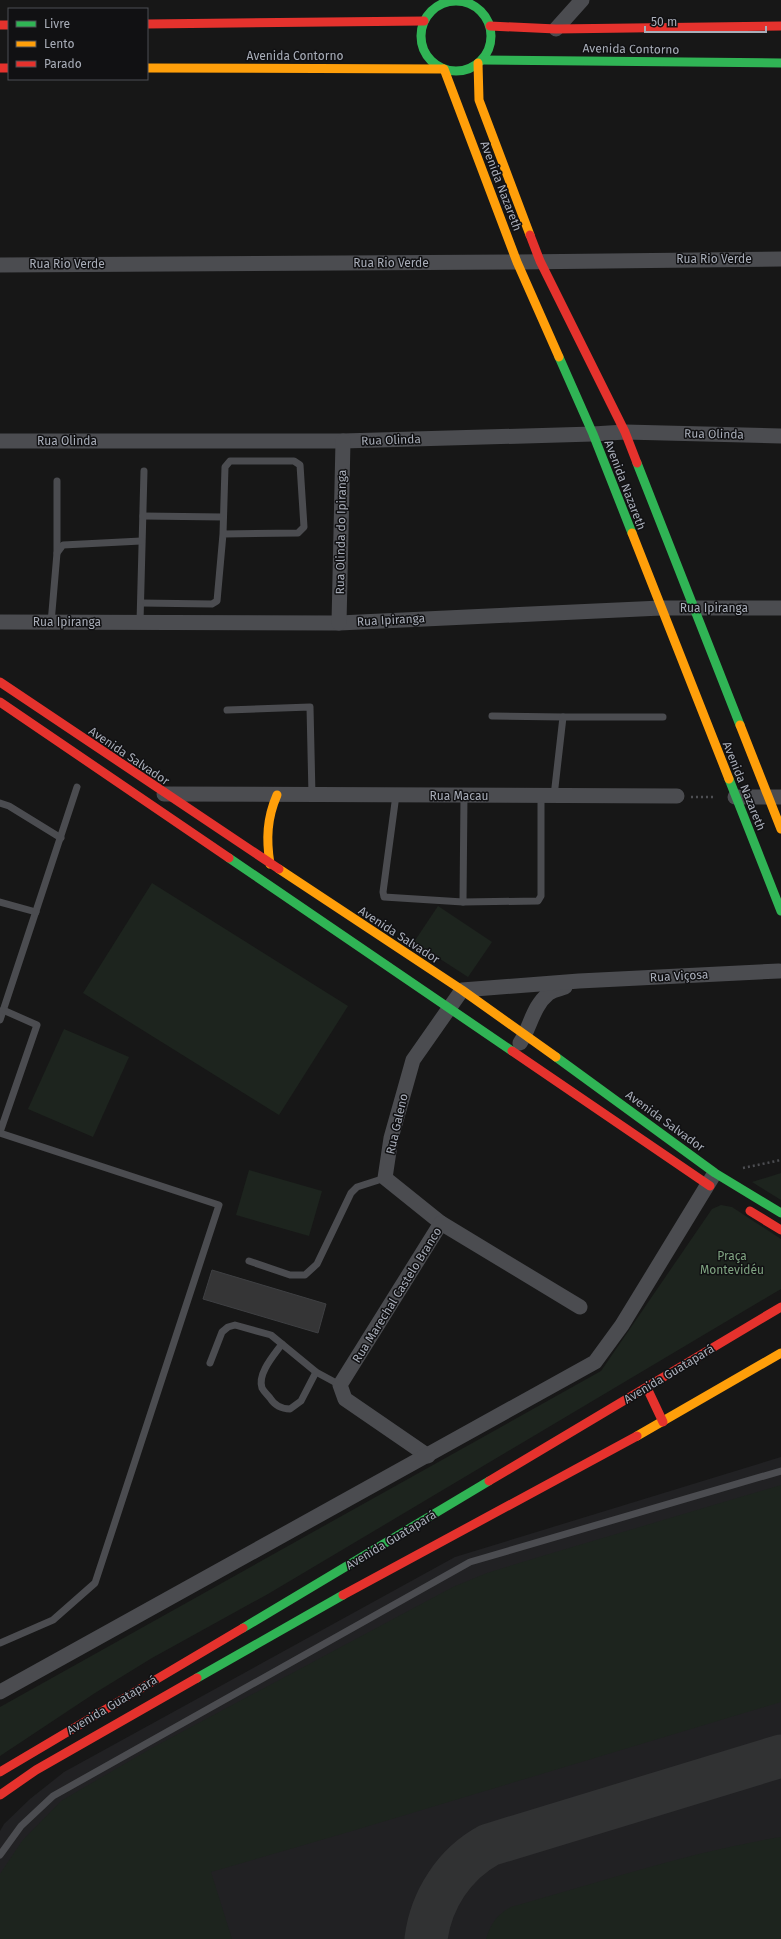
<svg xmlns="http://www.w3.org/2000/svg" width="781" height="1939" viewBox="0 0 781 1939" font-family="'Fira Sans',sans-serif">
<rect width="100%" height="100%" fill="#171717"/>
<path fill="#212123" d="M781,1457V1939H0V1831L4,1824L30,1799L64,1772L455,1557Z"/>
<g fill="#1d241e">
<path d="M152,883L348,1006L279,1115L83,993Z"/>
<path d="M438,906L492,942L468,977L414,942Z"/>
<path d="M64,1029L129,1057L93,1137L28,1109Z"/>
<path d="M249,1170L322,1191L309,1236L236,1215Z"/>
<path d="M781,1173V1200L752,1182Z"/>
<path d="M721,1205L732,1207L781,1239V1289L268,1594L152,1658L95,1693L0,1756V1707L601,1371L712,1209Z"/>
<path d="M781,1485V1702L352,1831L211,1872L232,1939H0V1874L22,1841L61,1801L150,1749L453,1587L487,1573L539,1557Z"/>
<path d="M781,1837V1939H486C491,1923 497,1915 511,1907C600,1882 689,1852 781,1837Z"/>
</g>
<g fill="none" stroke-linecap="round" stroke-linejoin="round">
<path stroke="#313233" stroke-width="43" d="M426,1939C431,1900 454,1864 489,1845L781,1756"/>
</g>
<path fill="#353536" stroke="#3f4043" d="M212,1270L326,1304L318,1333L203,1299Z"/>
<g fill="none" stroke-linecap="round" stroke-linejoin="round">
<g stroke="#4d4e52" stroke-width="2.5" stroke-dasharray="2 3" stroke-linecap="butt">
<path d="M691,797H716"/>
<path d="M743,1168L781,1160"/>
</g>
<g stroke="#4b4c50" stroke-width="7">
<path d="M143,516L223,517"/>
<path d="M57,553V481"/>
<path d="M141,603L212,604L217,601L223,534L225,467L230,461H294L300,465L304,527L298,533L223,534"/>
<path d="M140,622L144,471"/>
<path d="M51,623L57,553L63,545L141,541"/>
<path d="M227,710L310,707L312,795"/>
<path d="M492,716L563,717L554,796"/>
<path d="M563,717H663"/>
<path d="M396,795L383,892L384,897L463,902"/>
<path d="M464,796L463,902L538,901L541,896V796"/>
<path d="M0,803L9,806L61,838"/>
<path d="M0,902L36,912"/>
<path d="M0,1020L77,787"/>
<path d="M0,1132L37,1025L3,1010"/>
<path d="M0,1133L219,1205L95,1583L53,1620L0,1643"/>
<path d="M249,1261L290,1275H305L317,1264L351,1193L357,1187L385,1178"/>
<path d="M282,1344C274,1355 257,1374 262,1388C264,1392 268,1395 270,1398C275,1406 281,1409 290,1409L301,1401L316,1372"/>
<path d="M210,1363L222,1332L228,1327L235,1325L271,1335L316,1372L340,1385"/>
<path d="M0,1855L21,1826L53,1796L470,1562L781,1471"/>
</g>
<g stroke="#4b4c50" stroke-width="15">
<path d="M556,29L582,0"/>
<path d="M0,265L517,262L781,259"/>
<path d="M0,441H343L593,434L625,432L781,436"/>
<path d="M0,622L339,623L661,608H781"/>
<path d="M339,623L343,441"/>
<path d="M164,794L677,796"/>
<path d="M735,797H781"/>
<path d="M520,1043C530,1028 533,1006 548,994C552,990 560,989 565,987"/>
<path d="M441,1223L385,1178L391,1138L413,1060L462,990L579,981L779,971"/>
<path d="M428,1456L345,1399L340,1385L441,1223L580,1307"/>
<path d="M0,1692L595,1362L622,1325L713,1176"/>
</g>
<g stroke="#30b455" stroke-width="9">
<circle cx="456" cy="36" r="35"/>
<path d="M482,60L781,63"/>
<path d="M559,357L593,434L632,533"/>
<path d="M637,463L740,725"/>
<path d="M729,779L781,911"/>
<path d="M229,858L512,1051"/>
<path d="M556,1057L715,1173L781,1213"/>
<path d="M243,1628L489,1481"/>
<path d="M197,1678L343,1595"/>
</g>
<g stroke="#ff9f0a" stroke-width="9">
<path d="M478,63L479,100L530,235"/>
<path d="M147,68L443,69"/>
<path d="M444,69L517,262L559,357"/>
<path d="M632,533L729,779"/>
<path d="M740,725L781,829"/>
<path d="M270,864C266,839 267,818 277,795"/>
<path d="M279,869L462,990L556,1057"/>
<path d="M637,1436L781,1353"/>
</g>
<g stroke="#e5322d" stroke-width="9">
<path d="M147,24L424,21"/>
<path d="M0,25H9"/>
<path d="M490,26L556,29L781,26"/>
<path d="M0,68H9"/>
<path d="M530,235L540,261L625,432L637,463"/>
<path d="M0,682L279,869"/>
<path d="M0,702L229,858"/>
<path d="M512,1051L710,1186"/>
<path d="M750,1211L781,1230"/>
<path d="M647,1388L663,1422"/>
<path d="M489,1481L781,1307"/>
<path d="M343,1595L637,1436"/>
<path d="M0,1772L243,1628"/>
<path d="M0,1795L36,1770L197,1678"/>
</g>
</g>
<g text-anchor="middle" stroke-width="3" stroke-linejoin="round" paint-order="stroke">
<g font-size="12" fill="#a8adb8" stroke="#111113">
<text transform="translate(631 49) rotate(1)" y="4">Avenida Contorno</text>
<text x="295" y="60">Avenida Contorno</text>
<text transform="translate(501 186) rotate(69)" y="4">Avenida Nazareth</text>
<text x="714" y="263">Rua Rio Verde</text>
<text x="391" y="267">Rua Rio Verde</text>
<text x="67" y="268">Rua Rio Verde</text>
<text transform="translate(714 434) rotate(1)" y="4">Rua Olinda</text>
<text transform="translate(391 440) rotate(-2)" y="4">Rua Olinda</text>
<text x="67" y="445">Rua Olinda</text>
<text transform="translate(625 485) rotate(69)" y="4">Avenida Nazareth</text>
<text transform="translate(341 532) rotate(-89)" y="4">Rua Olinda do Ipiranga</text>
<text x="714" y="612">Rua Ipiranga</text>
<text transform="translate(391 620) rotate(-3)" y="4">Rua Ipiranga</text>
<text x="67" y="626">Rua Ipiranga</text>
<text transform="translate(129 756) rotate(34)" y="4">Avenida Salvador</text>
<text transform="translate(744 786) rotate(68)" y="4">Avenida Nazareth</text>
<text x="459" y="800">Rua Macau</text>
<text transform="translate(399 935) rotate(33)" y="4">Avenida Salvador</text>
<text transform="translate(679 976) rotate(-3)" y="4">Rua Viçosa</text>
<text transform="translate(665 1121) rotate(36)" y="4">Avenida Salvador</text>
<text transform="translate(397 1124) rotate(-77)" y="4">Rua Galeno</text>
<text transform="translate(397 1295) rotate(-58)" y="4">Rua Marechal Castelo Branco</text>
<text transform="translate(669 1374) rotate(-31)" y="4">Avenida Guatapará</text>
<text transform="translate(391 1540) rotate(-31)" y="4">Avenida Guatapará</text>
<text transform="translate(112 1705) rotate(-31)" y="4">Avenida Guatapará</text>
</g>
<g font-size="12" fill="#7fa381" stroke="#111113">
<text x="732" y="1260">Praça<tspan x="732" dy="14">Montevidéu</tspan></text>
</g>
</g>
<rect x="8" y="8" width="140" height="72" fill="#111113" stroke="#4d4f55"/>
<rect x="16" y="21" width="20" height="6" fill="#30b455" stroke="#4d4f55"/>
<text x="44" y="28" font-size="12" fill="#a8adb8">Livre</text>
<rect x="16" y="41" width="20" height="6" fill="#ff9f0a" stroke="#4d4f55"/>
<text x="44" y="48" font-size="12" fill="#a8adb8">Lento</text>
<rect x="16" y="61" width="20" height="6" fill="#e5322d" stroke="#4d4f55"/>
<text x="44" y="68" font-size="12" fill="#a8adb8">Parado</text>
<path d="M645 26v6h121v-6" fill="none" stroke="#a8adb8" stroke-width="2"/>
<text x="651" y="26" font-size="12" fill="#a8adb8" stroke="#111113" stroke-width="3" paint-order="stroke">50 m</text>
</svg>
